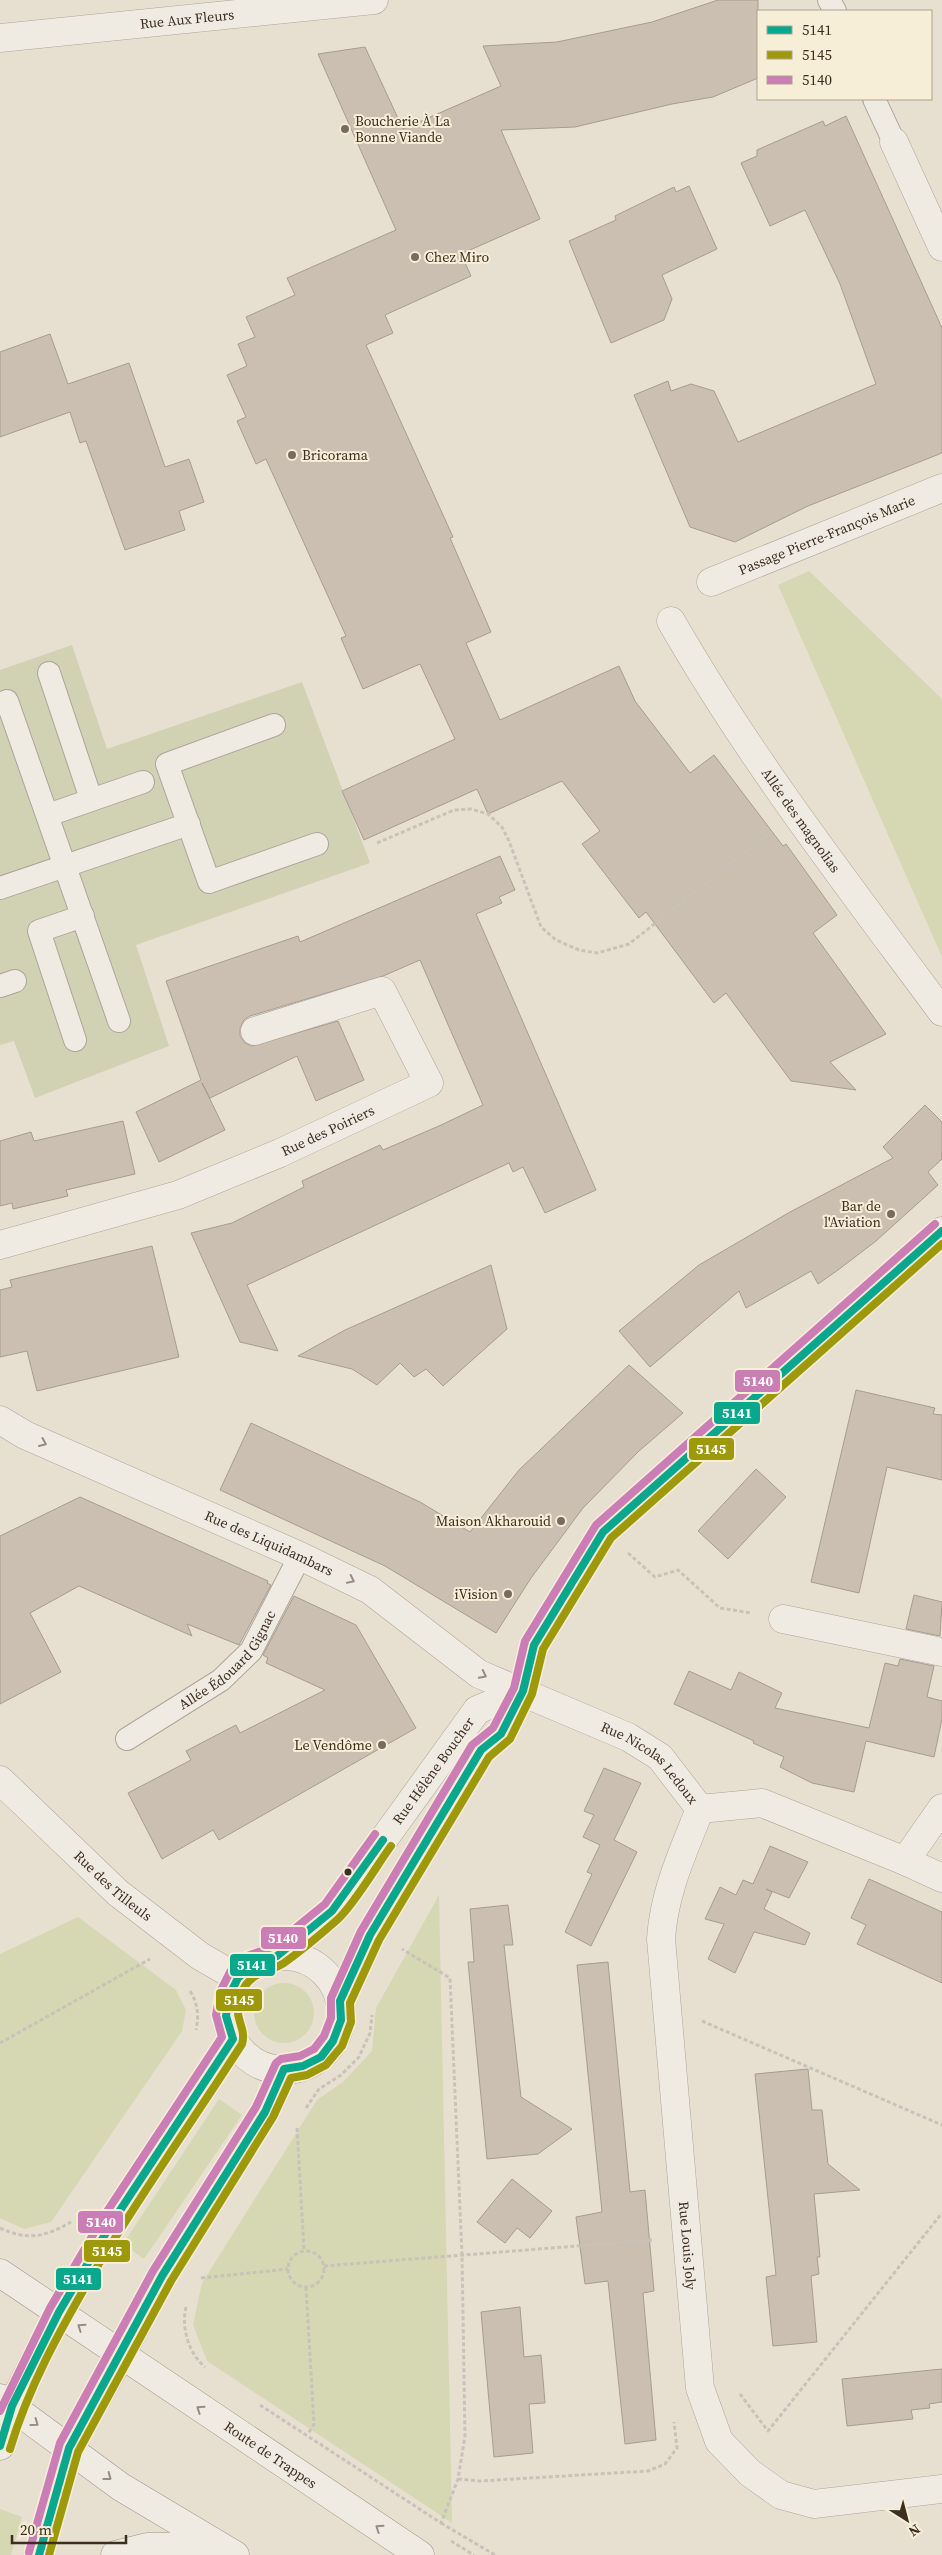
<svg xmlns="http://www.w3.org/2000/svg" width="942" height="2555" viewBox="0 0 942 2555" font-family="'Source Serif 4',serif">
<rect width="100%" height="100%" fill="#e7e0d1"/>
<g fill="#d6d7b3">
<path d="M809,571L942,699V957L778,585Z"/>
<path d="M439,1895L452,2523L207,2361L193,2325L202,2283L317,2100L343,2082L372,2051L376,2008Z"/>
<path d="M78,1917L176,1990L186,2010L182,2031L51,2222L24,2229L0,2218V1954Z"/>
<circle cx="284" cy="2013" r="30"/>
<path d="M219,2099L242,2115L144,2259L123,2244Z"/>
<path d="M0,2509L22,2517L11,2555H0Z"/>
</g>
<path fill="#d1d1b3" d="M72,645L107,749L302,682L370,863L136,945L169,1046L35,1098L14,1041L0,1045V670Z"/>
<g fill="#cbbfb2" stroke="#a89c90">
<path d="M718,0H758V78L713,97L672,104L575,127L501,130L540,219L461,254L471,276L385,315L393,333L366,345L453,537L450,538L491,632L466,643L500,720L619,666L635,701L690,773L714,755L783,846L786,844L837,915L813,933L886,1034L830,1062L856,1090L791,1081L726,993L714,1003L646,912L639,918L582,844L600,831L562,781L488,814L477,789L364,840L342,791L455,739L420,664L363,689L341,638L346,636L266,459L256,464L237,421L246,417L227,375L247,366L238,344L255,337L246,317L295,295L287,278L396,230L318,54L365,47L403,129L501,86L483,46L557,42L652,22Z"/>
<path d="M846,116L942,328V453L808,506L735,542L690,527L634,395L668,381L671,391L691,384L714,391L738,442L876,384L840,284L805,210L770,226L741,163L757,156V150L823,121L825,126Z"/>
<path d="M689,186L717,249L662,275L672,299L664,320L611,343L569,241L616,220L615,216L674,187L676,192Z"/>
<path d="M50,334L68,384L129,363L165,467L189,459L204,502L179,511L185,530L125,550L86,441L80,443L70,412L0,437V352Z"/>
<path d="M500,856L515,890L499,897L502,903L476,914L596,1190L545,1213L523,1167L513,1172L509,1163L247,1285L278,1351L240,1342L191,1233L232,1223L304,1187L302,1181L380,1145L383,1150L439,1126L483,1105L420,960L383,976L250,1016L244,1020L240,1028V1036L245,1043L252,1046L338,1021L364,1080L316,1101L297,1056L210,1098L202,1083L225,1130L159,1162L136,1112L201,1080L166,981L298,936L300,942Z"/>
<path d="M925,1105L942,1122V1159L928,1172L938,1185L876,1241L838,1270L818,1284L811,1271L746,1308L739,1291L650,1367L619,1331L699,1265L790,1212L893,1158L883,1147Z"/>
<path d="M123,1121L135,1174L66,1190L68,1196L13,1209L12,1203L0,1206V1141L31,1132L34,1141Z"/>
<path d="M152,1246L179,1357L37,1391L27,1351L0,1357V1290L12,1287L10,1280Z"/>
<path d="M491,1265L507,1329L443,1386L426,1369L414,1377L400,1363L377,1385L352,1369L298,1356L345,1330Z"/>
<path d="M629,1365L683,1413L639,1451L583,1508L531,1578L496,1633L385,1566L220,1490L251,1423L420,1502L470,1532L519,1470Z"/>
<path d="M856,1390L935,1408L933,1414L942,1415V1480L887,1467L859,1593L811,1582Z"/>
<path d="M756,1469L786,1497L728,1559L698,1531Z"/>
<path d="M80,1497L268,1581L267,1583L271,1585L239,1645L187,1624L192,1636L79,1586L30,1613L61,1672L0,1704V1536Z"/>
<path d="M914,1595L942,1602L940,1636L906,1629Z"/>
<path d="M294,1596L356,1625L416,1728L219,1840L213,1830L162,1859L128,1793L191,1760L186,1751L236,1725L240,1733L325,1690L266,1663L268,1658L263,1655Z"/>
<path d="M900,1659L934,1666L927,1697L942,1701V1719L934,1757L866,1741L854,1792L812,1783L780,1767L784,1757L753,1743L754,1741L674,1704L689,1671L731,1690L739,1672L782,1693L775,1708L869,1728L885,1663L898,1666Z"/>
<path d="M604,1768L641,1783L614,1840L637,1852L591,1946L565,1932L592,1874L587,1872L600,1845L583,1837L594,1815L584,1811Z"/>
<path d="M770,1846L808,1862L789,1898L766,1889L772,1892L764,1909L810,1933L805,1945L754,1932L735,1973L708,1959L724,1924L705,1919L720,1887L736,1895L743,1880L753,1884Z"/>
<path d="M869,1879L942,1912V1983L857,1944L866,1925L851,1918Z"/>
<path d="M508,1905L513,1945H504L521,2097L572,2129L538,2154L487,2159L468,1962H474L470,1909Z"/>
<path d="M608,1962L630,2192L645,2190L654,2291L643,2293L656,2440L625,2444L608,2281L585,2284L576,2217L602,2212L577,1965Z"/>
<path d="M808,2069L812,2110H822L828,2164L860,2190L814,2194L820,2257H817L819,2274L811,2276L817,2342L773,2346L766,2277L776,2275L755,2074Z"/>
<path d="M512,2179L552,2211L530,2238L517,2228L505,2243L477,2222Z"/>
<path d="M520,2307L524,2357L541,2355L545,2403L529,2404L533,2453L494,2457L481,2312Z"/>
<path d="M942,2369V2402L929,2404L930,2408L911,2410L913,2419L847,2426L842,2379Z"/>
</g>
<g fill="none" stroke-linecap="round" stroke-linejoin="round">
<g stroke="#ada599" stroke-width="24">
<g id="service">
<path d="M829,0L835,11"/>
<path d="M874,99L894,142"/>
<path d="M49,673L91,799"/>
<path d="M0,704L7,701L119,1021"/>
<path d="M274,725L167,764L209,882L317,844"/>
<path d="M48,815L143,782"/>
<path d="M0,888L189,824"/>
<path d="M0,986L15,981"/>
<path d="M75,1040L39,931L83,916"/>
<path id="s1" d="M127,1739L221,1680L251,1651L300,1556"/>
</g>
</g>
<g stroke="#ada599" stroke-width="29">
<g id="pedestrian">
<path d="M894,142L942,247"/>
<path id="s2" d="M711,582L942,488"/>
</g>
</g>
<g stroke="#ada599" stroke-width="29">
<g id="minor">
<path id="s3" d="M0,38L374,0"/>
<path id="s4" d="M671,621C750,759 848,885 942,1012"/>
<path id="s5" d="M0,1245L178,1195L280,1153L429,1083L382,991L255,1031"/>
<path id="s6" d="M0,1420L25,1435L300,1556L370,1590L479,1674L628,1737L660,1757L700,1809L762,1803L905,1861L942,1878"/>
<path d="M783,1619L942,1652"/>
<path id="s7" d="M0,1780L118,1893L200,1956L238,1978"/>
<path id="s8" d="M700,1809C683,1852 664,1892 661,1939L700,2388L719,2441L750,2473L781,2495L814,2504L942,2489"/>
<path d="M905,1861L942,1808"/>
</g>
</g>
<g stroke="#ada599" stroke-width="29">
<g id="tertiary">
<path id="s9" d="M277,1956L332,1911L477,1710L523,1691"/>
<circle cx="284" cy="2013" r="57"/>
<path d="M340,2001L370,1935L481,1750L501,1734L523,1691L534,1645L603,1532L942,1231"/>
<path d="M59,2312L113,2221L233,2039"/>
<path d="M121,2355L162,2276L265,2112L284,2069"/>
</g>
</g>
<g stroke="#9c958a" stroke-width="29">
<g id="secondary">
<path id="s10" d="M0,2273L420,2555"/>
<path d="M0,2398L121,2487L235,2555"/>
<path d="M0,2446L12,2406L59,2312"/>
<path d="M39,2555L69,2448L121,2355"/>
<path d="M115,2555L147,2547L217,2546"/>
</g>
</g>
<g stroke="#c8c2b9" stroke-width="3" stroke-dasharray="4 2.5" stroke-linecap="butt">
<path d="M377,843L454,810L471,809L488,814L502,827L509,841L541,927L556,940L579,950L597,953L629,944L770,833"/>
<path d="M628,1553L655,1577L678,1570L720,1608L752,1613"/>
<path d="M190,1991C198,2004 199,2015 196,2030"/>
<path d="M702,2021L942,2125"/>
<path d="M0,2043L150,1959"/>
<path d="M306,2108L319,2089L341,2075L359,2057L370,2033L372,2015"/>
<path d="M297,2128L304,2250"/>
<path d="M0,2228C28,2241 45,2237 71,2222"/>
<circle cx="306" cy="2269" r="18"/>
<path d="M324,2266L653,2240"/>
<path d="M201,2278L288,2269"/>
<path d="M306,2287L314,2424L308,2434"/>
<path d="M186,2307C181,2328 189,2354 205,2367"/>
<path d="M740,2394L768,2431L942,2213"/>
<path d="M260,2405L441,2523L458,2479L465,2436L462,2255L450,1978L402,1949"/>
<path d="M458,2479L480,2481L648,2471L665,2464L677,2448L674,2422"/>
<path d="M441,2523L495,2555"/>
<path d="M451,2541L474,2555"/>
</g>
<use href="#service" stroke="#efebe3" stroke-width="22"/>
<use href="#pedestrian" stroke="#efebe3" stroke-width="28"/>
<use href="#minor" stroke="#efebe3" stroke-width="28"/>
<use href="#tertiary" stroke="#efebe3" stroke-width="28"/>
<use href="#secondary" stroke="#efebe3" stroke-width="28"/>
<g stroke="#f7eed8" stroke-width="11">
<g id="bus-1">
<path d="M0,2446L12,2406L59,2312L113,2221L233,2039L226,2016L229,1996L238,1978L252,1965L277,1956L332,1911L383,1840"/>
<path d="M39,2555L69,2448L162,2276L265,2112L284,2069L303,2066L321,2057L333,2041L341,2020L340,2001L370,1935L481,1750L501,1734L523,1691L534,1645L603,1532L942,1231"/>
</g>
</g>
<g stroke="#f7eed8" stroke-width="11">
<g id="bus-2">
<path d="M10,2449C28,2388 59,2332 91,2277C138,2198 192,2122 242,2044C248,2025 227,2015 245,1986C255,1971 271,1972 284,1963C302,1950 320,1935 337,1920C354,1905 377,1865 391,1846"/>
<path d="M49,2555L78,2452L171,2281L273,2117L291,2078L307,2075L326,2065L342,2046L351,2022L350,2003L379,1940L489,1757L510,1739L532,1694L543,1649L611,1538L942,1244"/>
</g>
</g>
<g stroke="#f7eed8" stroke-width="11">
<g id="bus-3">
<path d="M0,2411L50,2308L104,2216L222,2037L216,2015L220,1992L230,1972L247,1956L272,1947L325,1904L375,1834"/>
<path d="M29,2552L60,2443L153,2271L256,2107L276,2063L281,2059L300,2056L314,2049L324,2036L331,2018V1998L361,1931L472,1745L493,1728L514,1688L525,1641L596,1525L935,1224"/>
</g>
</g>
<use href="#bus-1" stroke="#09a88e" stroke-width="8"/>
<use href="#bus-2" stroke="#9e990b" stroke-width="8"/>
<use href="#bus-3" stroke="#cb7eb6" stroke-width="8"/>
</g>
<defs><path id="oneway-chevron" d="M-2-3.5L2.5 0L-2 3.5" fill="none" stroke-width="1.6" stroke-linecap="round" stroke-linejoin="round" transform="scale(1.25)"/></defs>
<g stroke="#968c82">
<use href="#oneway-chevron" transform="translate(43 1443) rotate(24)"/>
<use href="#oneway-chevron" transform="translate(351 1580) rotate(26)"/>
<use href="#oneway-chevron" transform="translate(483 1675) rotate(27)"/>
<use href="#oneway-chevron" transform="translate(81 2327) rotate(-145)"/>
<use href="#oneway-chevron" transform="translate(200 2409) rotate(-146)"/>
<use href="#oneway-chevron" transform="translate(35 2423) rotate(36)"/>
<use href="#oneway-chevron" transform="translate(108 2477) rotate(37)"/>
<use href="#oneway-chevron" transform="translate(379 2528) rotate(-146)"/>
</g>
<g fill="#786c5e" stroke="#f7eed8" stroke-width="2">
<circle cx="345" cy="129" r="5"/>
<circle cx="415" cy="257" r="5"/>
<circle cx="292" cy="455" r="5"/>
<circle cx="891" cy="1214" r="5"/>
<circle cx="561" cy="1521" r="5"/>
<circle cx="508" cy="1594" r="5"/>
<circle cx="382" cy="1745" r="5"/>
</g>
<circle fill="#3d2e20" stroke="#f7eed8" stroke-width="2" cx="348" cy="1872" r="4.5"/>
<g text-anchor="middle" stroke-width="4" stroke-linejoin="round" paint-order="stroke">
<g font-size="14" fill="#3d2e20" stroke="#f7eed8">
<text dy="5" stroke="none"><textPath href="#s3" startOffset="188">Rue Aux Fleurs</textPath></text>
<text dy="5" stroke="none"><textPath href="#s2" startOffset="125">Passage Pierre-François Marie</textPath></text>
<text dy="5" stroke="none"><textPath href="#s4" startOffset="238">Allée des magnolias</textPath></text>
<text dy="5" stroke="none"><textPath href="#s5" startOffset="348">Rue des Poiriers</textPath></text>
<text dy="5" stroke="none"><textPath href="#s6" startOffset="296">Rue des Liquidambars</textPath></text>
<text dy="5" stroke="none"><textPath href="#s1" startOffset="130">Allée Édouard Gignac</textPath></text>
<text dy="5" stroke="none"><textPath href="#s6" startOffset="740">Rue Nicolas Ledoux</textPath></text>
<text dy="5" stroke="none"><textPath href="#s9" startOffset="244">Rue Hélène Boucher</textPath></text>
<text dy="5" stroke="none"><textPath href="#s7" startOffset="155">Rue des Tilleuls</textPath></text>
<text dy="5" stroke="none"><textPath href="#s8" startOffset="444">Rue Louis Joly</textPath></text>
<text dy="5" stroke="none"><textPath href="#s10" startOffset="326">Route de Trappes</textPath></text>
</g>
<g font-size="14" fill="#3d2e20" stroke="#f7eed8" text-anchor="end">
<text x="355" y="126" text-anchor="start">Boucherie À La<tspan x="355" dy="16">Bonne Viande</tspan></text>
<text x="425" y="262" text-anchor="start">Chez Miro</text>
<text x="302" y="460" text-anchor="start">Bricorama</text>
<text x="881" y="1211">Bar de<tspan x="881" dy="16">l'Aviation</tspan></text>
<text x="551" y="1526">Maison Akharouid</text>
<text x="498" y="1599">iVision</text>
<text x="372" y="1750">Le Vendôme</text>
</g>
</g>
<g stroke="#f7eed8" stroke-width="2">
<rect x="734" y="1369" width="47" height="24" rx="5" fill="#cb7eb6"/>
<rect x="713" y="1401" width="48" height="24" rx="5" fill="#09a88e"/>
<rect x="688" y="1437" width="47" height="24" rx="5" fill="#9e990b"/>
<rect x="260" y="1926" width="47" height="24" rx="5" fill="#cb7eb6"/>
<rect x="229" y="1953" width="47" height="24" rx="5" fill="#09a88e"/>
<rect x="215" y="1988" width="48" height="24" rx="5" fill="#9e990b"/>
<rect x="77" y="2210" width="47" height="24" rx="5" fill="#cb7eb6"/>
<rect x="83" y="2239" width="48" height="24" rx="5" fill="#9e990b"/>
<rect x="55" y="2267" width="47" height="24" rx="5" fill="#09a88e"/>
</g>
<g font-size="14" text-anchor="middle" font-weight="bold" fill="#fff">
<text x="758" y="1386">5140</text>
<text x="737" y="1418">5141</text>
<text x="711" y="1454">5145</text>
<text x="283" y="1943">5140</text>
<text x="252" y="1970">5141</text>
<text x="239" y="2005">5145</text>
<text x="101" y="2227">5140</text>
<text x="107" y="2256">5145</text>
<text x="78" y="2284">5141</text>
</g>
<rect x="757" y="10" width="175" height="90" fill="#f7eed8" stroke="#ada18e"/>
<rect x="767" y="26" width="25" height="8" fill="#09a88e" stroke="#ada18e"/>
<text x="802" y="35" font-size="15" fill="#3d2e20">5141</text>
<rect x="767" y="51" width="25" height="8" fill="#9e990b" stroke="#ada18e"/>
<text x="802" y="60" font-size="15" fill="#3d2e20">5145</text>
<rect x="767" y="76" width="25" height="8" fill="#cb7eb6" stroke="#ada18e"/>
<text x="802" y="85" font-size="15" fill="#3d2e20">5140</text>
<g transform="translate(907 2520) rotate(144)" stroke="#f7eed8" stroke-width="4" paint-order="stroke">
<path d="M0-4L9 19L0 12L-9 19Z" fill="#3d2e20"/>
<text y="-8" font-size="14" font-weight="bold" text-anchor="middle" fill="#3d2e20">N</text>
</g>
<path d="M12 2535v8h114v-8" fill="none" stroke="#3d2e20" stroke-width="2.5"/>
<text x="20" y="2535" font-size="15" fill="#3d2e20" stroke="#f7eed8" stroke-width="4" paint-order="stroke">20 m</text>
</svg>
